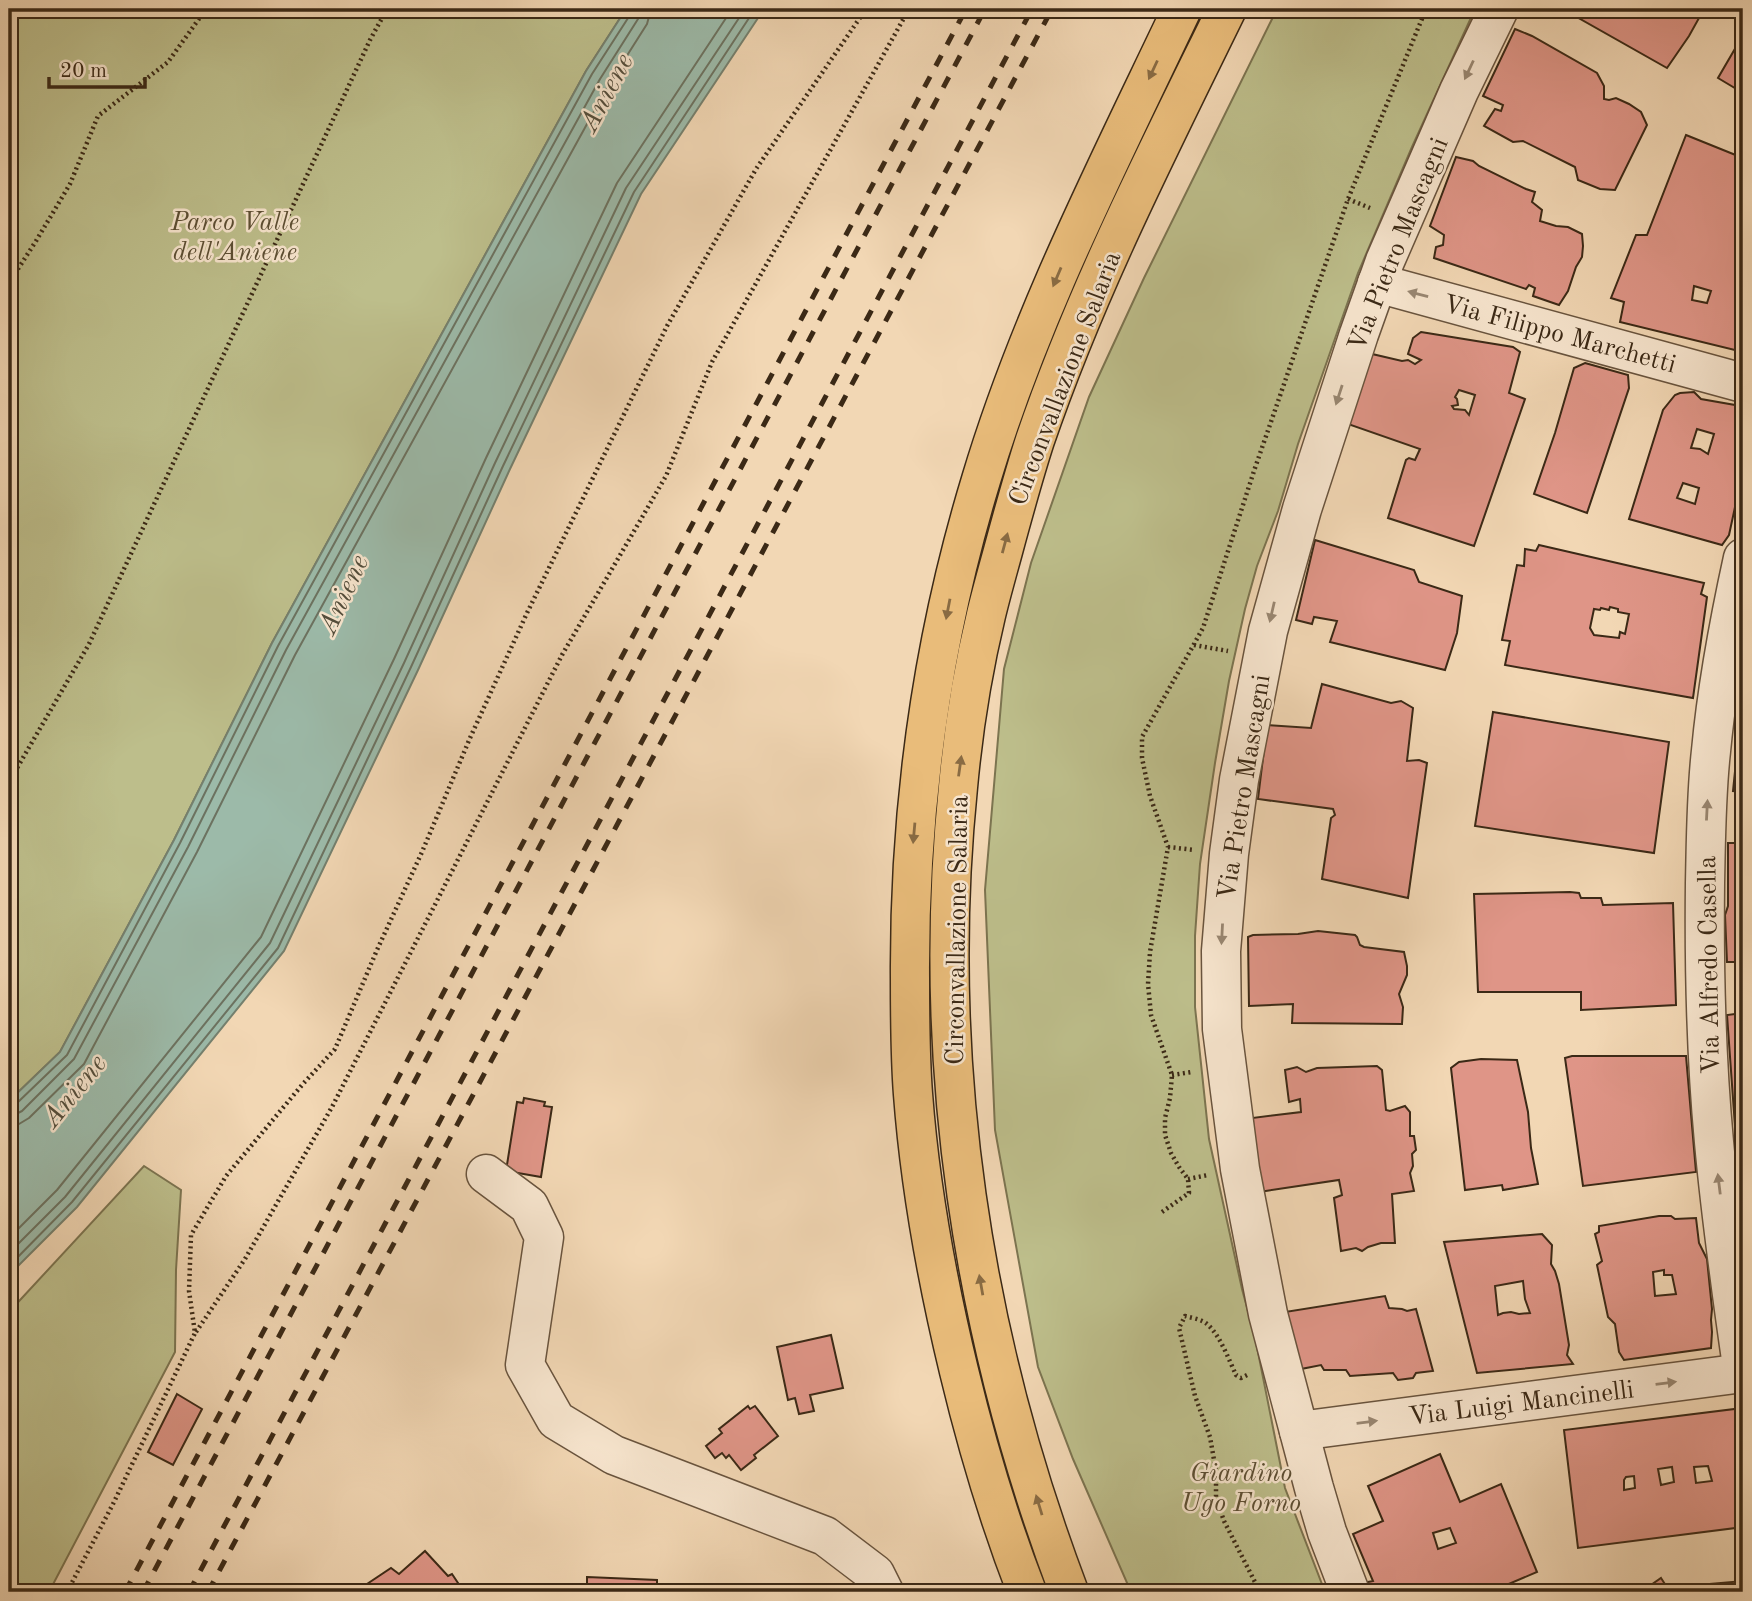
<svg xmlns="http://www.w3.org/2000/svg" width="1752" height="1601" viewBox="0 0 1752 1601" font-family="'Old Standard TT',serif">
<rect width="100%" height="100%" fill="#f2d7b4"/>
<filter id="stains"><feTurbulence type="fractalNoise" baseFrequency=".00286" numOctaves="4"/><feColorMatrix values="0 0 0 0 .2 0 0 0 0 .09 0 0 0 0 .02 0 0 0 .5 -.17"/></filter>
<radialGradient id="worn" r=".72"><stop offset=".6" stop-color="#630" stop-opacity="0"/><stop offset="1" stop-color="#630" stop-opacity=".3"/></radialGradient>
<g fill="#bdbe8b" stroke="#7c7450" stroke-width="2">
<path d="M9,9H626L586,71L272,643L174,840L60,1052L9,1101Z"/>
<path d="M1277,9H1475L1412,147L1358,273L1298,444L1278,511L1257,566L1245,609L1229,681L1215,763L1200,864L1195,936V1007L1209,1139L1242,1289L1255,1337L1285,1488L1325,1592H1131L1073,1459L1038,1367L995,1130L985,890L1004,669L1031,563L1089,397L1144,278Z"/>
<path d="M144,1166L181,1190L176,1270L175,1352L49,1592H9V1312Z"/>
</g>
<path fill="#9cbaa9" stroke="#75806e" stroke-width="2" d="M626,9H764L641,194L510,469L418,670L284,951L77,1207L9,1275V1101L60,1052L174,840L272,643L586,71Z"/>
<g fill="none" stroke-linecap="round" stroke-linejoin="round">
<g stroke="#6c7260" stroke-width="2">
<path d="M9,1106L16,1104L67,1055L180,843L278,646L592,74L630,15L631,9"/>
<path d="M9,1115L16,1114L22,1111L74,1059L188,847L286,650L600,79L638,19L640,9"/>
<path d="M9,1125L19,1124L29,1118L84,1064L197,852L295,655L609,84L647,24L651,9"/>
<path d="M9,1238L57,1190L261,937L394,659L486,458L617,183L732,9"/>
<path d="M9,1253L65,1197L270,943L404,663L495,463L626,188L745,9"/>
<path d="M9,1266L72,1202L278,948L411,667L503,466L634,192L755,9"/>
</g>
</g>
<g fill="#df9587" stroke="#3b2916" stroke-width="2" fill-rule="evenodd">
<path d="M1569,9H1704L1689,36L1667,68L1568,12Z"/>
<path d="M1515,29L1532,36L1597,73L1604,86V99L1609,100L1616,98L1629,104L1641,112L1647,125L1615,190L1600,189L1578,180L1575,167L1523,141L1513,142L1484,126L1495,109L1501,111L1503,105L1483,96Z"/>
<path d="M1743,35V103L1741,102L1743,93L1718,78Z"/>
<path d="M1686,135L1743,158V352L1620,322L1624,302L1611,298L1636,235H1647ZM1694,286L1711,291L1707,303L1692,300Z"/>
<path d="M1456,157L1473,161L1479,166L1526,189L1535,192L1532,202L1542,210L1540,221L1556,226L1568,227L1582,234L1583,246L1582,257L1576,267L1568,291L1559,305L1533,296L1535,288L1529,285L1526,289L1434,258L1436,247L1443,245L1444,235L1430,226Z"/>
<path d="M1421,332L1513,347L1520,352L1509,393L1525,399L1474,546L1388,518L1406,460L1409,458L1415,460L1420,449L1345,423L1372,354L1402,361L1408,360L1415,364L1421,360L1408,354L1413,338ZM1459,390L1475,395L1469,415L1465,410L1454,409L1452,406L1458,405L1457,399L1455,397Z"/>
<path d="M1585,363L1628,375L1629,388L1587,513L1534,494L1555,433L1574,368Z"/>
<path d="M1694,392L1701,399L1735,405L1743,411V470L1729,535L1722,545L1629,519L1663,410L1675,395L1680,393ZM1697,429L1714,434L1708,454L1700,449L1691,448ZM1683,483L1699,488L1695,504L1677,498Z"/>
<path d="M1315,540L1414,570L1419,582L1462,596L1457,633L1445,670L1330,642L1337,621L1314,617L1312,624L1296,620Z"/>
<path d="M1539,545L1704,583L1701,594L1707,597L1693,698L1505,665L1510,641L1502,640L1517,565L1524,566L1525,549L1536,551ZM1610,607L1618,609V612L1629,614L1625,634L1620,632L1619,638L1594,635L1590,628L1594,609L1600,610L1601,608L1609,610Z"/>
<path d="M1322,684L1391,703L1401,701L1413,708L1407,761L1419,760L1427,763L1408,898L1322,879L1331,818L1335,815L1333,809L1258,799L1267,725L1311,728Z"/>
<path d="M1743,693V792L1733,791Z"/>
<path d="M1493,712L1669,742L1654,853L1475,826Z"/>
<path d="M1728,843H1743V962H1727L1725,915L1728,906Z"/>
<path d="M1570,892L1579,893L1581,898H1601L1603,905L1673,903L1676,1005L1581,1010V992H1478L1474,894Z"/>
<path d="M1318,931L1355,935L1357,937L1360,945L1364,947L1404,952L1407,966V975L1399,994L1403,1007L1402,1024L1292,1023L1293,1004L1249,1006L1248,937L1253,935L1298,934Z"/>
<path d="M1743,1013V1153L1737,1154L1727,1015Z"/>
<path d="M1572,1056H1686L1696,1172L1583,1186L1565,1058Z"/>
<path d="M1481,1059L1517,1060L1528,1112L1531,1148L1538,1184L1503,1190L1502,1185L1465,1190L1451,1068L1459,1062Z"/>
<path d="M1377,1066L1382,1070L1386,1110L1390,1111L1405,1106L1410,1112V1136H1414L1416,1150L1412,1154L1413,1166L1410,1173L1414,1191L1392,1194L1395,1243H1381L1368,1247L1362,1251L1356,1248L1341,1251L1334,1198L1342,1195L1339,1180L1259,1192L1252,1118L1301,1112L1300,1099L1289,1102L1285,1070L1297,1067L1306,1072L1317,1068Z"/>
<path d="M524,1098L545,1102L544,1106L552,1107L541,1177L506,1171L517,1102L523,1103Z"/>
<path d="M1659,1216H1671L1675,1219L1696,1218L1699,1243L1707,1259L1712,1309L1711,1320L1712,1332L1711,1348L1624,1360L1619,1352L1615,1324L1608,1317L1597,1265L1602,1261L1595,1234L1599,1232V1226ZM1664,1270V1275H1672L1676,1294L1655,1296L1653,1272Z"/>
<path d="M1542,1234L1552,1245L1551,1264L1555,1271L1559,1284L1569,1345L1567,1355L1573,1364L1477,1373L1444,1242ZM1523,1281L1525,1299L1530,1313L1519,1314L1511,1312L1503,1313L1498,1315L1495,1286Z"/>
<path d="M1385,1296L1389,1308L1402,1309L1407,1311L1416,1309L1433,1371L1416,1373L1413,1378L1398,1380L1393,1373L1350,1376L1346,1370H1324L1321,1365L1301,1369L1285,1312Z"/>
<path d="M831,1335L843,1388L810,1395L814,1411L799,1414L795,1398L788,1400L777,1347Z"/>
<path d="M177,1394L202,1409L173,1465L148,1452Z"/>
<path d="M748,1406L750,1409L755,1406L778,1436L754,1455L756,1458L741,1470L729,1455L726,1458L722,1453L715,1458L706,1446L722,1433L719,1429Z"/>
<path d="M1743,1408V1527L1578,1548L1564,1430ZM1708,1466L1712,1481L1696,1483L1694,1467ZM1672,1467L1674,1482L1661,1485L1658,1469ZM1634,1476L1635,1488L1624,1490V1480L1626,1477Z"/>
<path d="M1440,1454L1460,1502L1501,1484L1537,1572L1490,1592H1456L1455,1589L1447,1592H1372L1368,1582L1373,1581L1353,1534L1383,1521L1368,1486ZM1450,1528L1456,1543L1438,1549L1433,1533Z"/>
<path d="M425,1551L448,1576L452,1574L464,1592H364V1586L391,1568L399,1574Z"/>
<path d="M587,1577L657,1580V1592H587Z"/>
<path d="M1661,1578L1670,1592H1641Z"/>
<path d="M1743,1581V1592H1698L1699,1590L1695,1589L1693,1592H1689L1692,1588L1698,1585Z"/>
</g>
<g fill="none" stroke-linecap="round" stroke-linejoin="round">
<g stroke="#69543e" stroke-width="41">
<g id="minor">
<path d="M1377,283L1743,383"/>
<path d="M486,1174L529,1206L544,1237L525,1365L556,1420L614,1455L825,1536L875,1574L884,1592"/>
<path d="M1743,1373C1732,1297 1721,1219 1714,1142C1706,1056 1704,970 1705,883C1706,839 1706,795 1711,751C1717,686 1729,622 1743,558"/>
<path d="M1299,1431L1743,1373"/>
<path d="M1350,1592L1327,1532L1314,1488L1268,1314L1240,1169L1222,1029L1221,951L1229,854L1239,780L1268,631L1302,509L1359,334L1385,261L1459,91L1499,9"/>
</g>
</g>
<g stroke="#3b2916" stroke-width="41">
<g id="highway">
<path d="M1027,1592C999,1520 977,1446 959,1371C937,1280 920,1187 913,1094C910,1055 910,1017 910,978C909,810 932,641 981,480C1030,316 1109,163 1182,9"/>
<path d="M1069,1592C972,1336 930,1060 958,787C963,732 973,669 986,615C991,594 997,573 1003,551C1013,514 1023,477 1035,440C1086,291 1158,150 1227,9"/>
</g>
</g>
<g stroke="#3b2916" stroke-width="4.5" stroke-dasharray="2 3.5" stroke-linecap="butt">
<path d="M1348,199L1370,208"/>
<path d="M9,283L36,241L70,184L98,116L168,62L206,9"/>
<path d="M1194,645L1228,651"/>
<path d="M9,782L89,644L370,40L387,9"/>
<path d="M1168,847L1195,850"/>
<path d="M1172,1075L1192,1072"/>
<path d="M1188,1179L1208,1175"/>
<path d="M1162,1212L1189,1193L1188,1179L1179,1167L1171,1153L1165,1135V1118L1170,1098L1172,1075L1151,1015L1148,984L1150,952L1168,847L1150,796L1142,758V737L1203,628L1255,468L1348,199L1426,9"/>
<path d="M196,1332L245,1259L332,1107L562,655L666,476L712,362L909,9"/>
<path d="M1247,1375L1241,1378L1236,1375C1229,1360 1220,1335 1207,1324C1201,1319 1192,1318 1185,1316L1179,1328L1195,1396L1210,1437L1216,1471V1498L1224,1521L1260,1592"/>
<path d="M67,1592L114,1502L195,1333L189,1291L191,1235L226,1176L302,1085L335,1049L377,950L422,852L470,738L527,613L667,326L756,169L866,9"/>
</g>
<use href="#minor" stroke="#f7e5ce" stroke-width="38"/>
<use href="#highway" stroke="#e9bc7a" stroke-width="38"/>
<g stroke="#3b2916" stroke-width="5" stroke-dasharray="12 12" stroke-linecap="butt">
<path d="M125,1592L966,9"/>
<path d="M143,1592L985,9"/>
<path d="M189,1592L1032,9"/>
<path d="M208,1592L1052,9"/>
</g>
</g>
<defs><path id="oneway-solid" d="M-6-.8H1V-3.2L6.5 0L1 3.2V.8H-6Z" transform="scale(1.75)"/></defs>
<g fill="#896b43">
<use href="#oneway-solid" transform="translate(1153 70) rotate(115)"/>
<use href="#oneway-solid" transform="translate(1057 277) rotate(113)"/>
<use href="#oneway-solid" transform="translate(1005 543) rotate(-75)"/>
<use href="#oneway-solid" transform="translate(948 609) rotate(101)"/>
<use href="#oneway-solid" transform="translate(960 766) rotate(-82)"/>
<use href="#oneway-solid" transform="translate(914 833) rotate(95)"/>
<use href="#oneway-solid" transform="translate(981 1285) rotate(-100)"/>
<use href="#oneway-solid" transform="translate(1039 1505) rotate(-107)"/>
</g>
<g fill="#998772">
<use href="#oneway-solid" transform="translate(1469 70) rotate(115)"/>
<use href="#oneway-solid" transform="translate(1418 294) rotate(-165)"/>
<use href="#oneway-solid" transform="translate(1339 395) rotate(108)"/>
<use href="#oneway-solid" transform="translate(1272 612) rotate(103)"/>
<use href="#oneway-solid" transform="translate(1707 810) rotate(-87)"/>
<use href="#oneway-solid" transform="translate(1222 934) rotate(93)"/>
<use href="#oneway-solid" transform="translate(1719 1184) rotate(-97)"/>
<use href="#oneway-solid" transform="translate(1666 1383) rotate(-7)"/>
<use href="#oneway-solid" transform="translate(1367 1422) rotate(-7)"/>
</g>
<g text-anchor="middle" stroke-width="5" stroke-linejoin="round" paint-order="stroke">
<g font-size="26" font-style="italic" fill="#5c4e33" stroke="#f7e5ce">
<text x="235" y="230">Parco Valle<tspan x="235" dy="30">dell'Aniene</tspan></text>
<text x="1241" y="1481">Giardino<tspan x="1241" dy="30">Ugo Forno</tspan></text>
</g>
<g font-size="26" fill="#3b2916" stroke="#f7e5ce">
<text transform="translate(1397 244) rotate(-68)" y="9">Via Pietro Mascagni</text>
<text transform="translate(1560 333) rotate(15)" y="9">Via Filippo Marchetti</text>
<text transform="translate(1064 378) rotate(-69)" y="9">Circonvallazione Salaria</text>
<text transform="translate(1243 787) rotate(-81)" y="9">Via Pietro Mascagni</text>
<text transform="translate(956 930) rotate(-89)" y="9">Circonvallazione Salaria</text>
<text transform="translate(1708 965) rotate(-91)" y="9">Via Alfredo Casella</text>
<text transform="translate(1521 1402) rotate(-7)" y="9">Via Luigi Mancinelli</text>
</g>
<g font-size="28" font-style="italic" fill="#534d3b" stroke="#f7e5ce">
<text transform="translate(605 92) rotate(-62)" y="10">Aniene</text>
<text transform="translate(342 594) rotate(-65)" y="10">Aniene</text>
<text transform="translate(73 1090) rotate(-51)" y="10">Aniene</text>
</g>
</g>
<rect width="1752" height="1601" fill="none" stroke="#f2d7b4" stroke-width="35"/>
<rect x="10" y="10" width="1731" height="1580" fill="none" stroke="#3b2916" stroke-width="3.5"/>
<rect x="18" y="18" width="1717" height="1566" fill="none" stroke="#3b2916" stroke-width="2"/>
<path d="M49 77v10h96v-10" fill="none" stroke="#3b2916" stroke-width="3.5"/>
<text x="60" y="77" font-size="21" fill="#3b2916" stroke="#f7e5ce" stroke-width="5" paint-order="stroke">20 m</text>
<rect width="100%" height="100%" filter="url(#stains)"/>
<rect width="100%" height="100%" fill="url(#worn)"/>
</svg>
